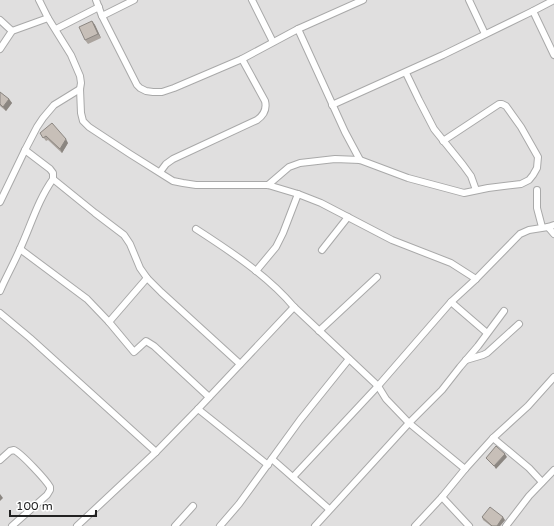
<svg xmlns="http://www.w3.org/2000/svg" width="554" height="526" viewBox="0 0 554 526" font-family="'Varela Round',sans-serif">
<rect width="100%" height="100%" fill="#f2efe9"/>
<rect fill="#e0dfdf" x="0" y="0" width="554" height="526"/>
<g fill="none" stroke-linecap="round" stroke-linejoin="round">
<g stroke="#a9a9a9" stroke-width="8">
<g id="minor">
<path d="M39,0L48,18L71,55L80,76L81,83L80,89L81,113L83,121L89,127L130,154L173,181L183,183L196,185H268L298,194L321,203L392,240L451,263L476,279"/>
<path d="M96,0L102,16L137,85L140,88L146,91L153,92H162L174,88L242,59L298,29L345,132L360,160"/>
<path d="M252,0L273,42"/>
<path d="M469,0L485,34"/>
<path d="M533,11L554,55"/>
<path d="M102,16L134,0"/>
<path d="M0,20L12,31"/>
<path d="M56,29L99,7"/>
<path d="M298,29L363,0"/>
<path d="M0,49L12,31L48,18"/>
<path d="M406,73L419,100L434,129L463,165L471,176L476,190"/>
<path d="M332,105L443,55L533,11L554,0"/>
<path d="M25,150L50,169L53,173V179L95,213L124,235L130,244L140,268L147,278L161,292L240,364"/>
<path d="M160,172L166,164L173,159L257,120C264,115 267,109 265,101L242,59"/>
<path d="M268,185L289,167L300,163L335,159L360,160L408,178L464,193L488,188L521,184L529,180L533,175L537,168L538,157L521,127L506,106L502,104H499L443,141"/>
<path d="M537,190V208L542,227"/>
<path d="M0,202L25,150L37,127L43,118L54,105L80,89"/>
<path d="M548,227L554,234"/>
<path d="M196,229C230,251 268,276 294,307L378,386L386,399L409,423L465,469"/>
<path d="M20,249L87,299L109,322L134,352L146,341L154,346L209,397"/>
<path d="M322,250L348,217"/>
<path d="M256,271L276,247L283,233L298,194"/>
<path d="M0,291C6,277 14,263 20,249C31,225 38,200 53,179"/>
<path d="M451,302L487,333"/>
<path d="M0,313L30,338L156,452"/>
<path d="M109,322L147,278"/>
<path d="M319,331L377,277"/>
<path d="M466,360L483,355L487,353L519,324"/>
<path d="M198,409L268,465"/>
<path d="M493,438L529,468L542,482"/>
<path d="M272,459L329,509"/>
<path d="M0,460L10,451L14,450C22,454 46,480 50,487V490L47,495L12,526"/>
<path d="M293,477L378,386L451,302L476,279L520,234L529,230L548,227L554,225"/>
<path d="M442,497L469,526"/>
<path d="M77,526L156,452L198,409L294,307"/>
<path d="M175,526L193,506"/>
<path d="M220,526L239,504L300,420L349,359"/>
<path d="M315,526L409,423L442,390L460,367L478,346L504,311"/>
<path d="M415,526L442,497L465,469L493,438L528,406L554,377"/>
<path d="M506,526L529,496L554,470"/>
</g>
</g>
<use href="#minor" stroke="#fff" stroke-width="6"/>
</g>
<g fill="#aba49e">
<path d="M92,21L95,25L101,38L88,44L85,40Z"/>
<path d="M0,92L9,99L12,103L6,111L0,106Z"/>
<path d="M40,133L68,143L62,153L48,140L46,141Z"/>
<path d="M482,517L505,520L500,526H491L483,520Z"/>
</g>
<g fill="#8b8681">
<path d="M92,21L95,25L101,38L98,34Z"/>
<path d="M9,99L12,103L6,111L3,107Z"/>
<path d="M66,139L68,143L62,153L60,149Z"/>
<path d="M505,454L507,457L496,469L494,466Z"/>
<path d="M0,494L3,498L0,501Z"/>
<path d="M503,517L505,520L500,526H497Z"/>
</g>
<g fill="#c7bfb8" stroke="#8b8681">
<path d="M92,21L98,34L85,40L79,27Z"/>
<path d="M0,92L9,99L3,107L0,104Z"/>
<path d="M52,123L66,139L60,149L46,136L43,138L40,133Z"/>
<path d="M496,446L505,454L494,466L486,458Z"/>
<path d="M490,507L503,517L497,526H492L482,517Z"/>
</g>
<path d="M10 510v6h86v-6" fill="none" stroke="#222222" stroke-width="2"/>
<text x="16" y="510" font-size="12" fill="#222222" stroke="#ffffff" stroke-width="3" paint-order="stroke">100 m</text>
</svg>
